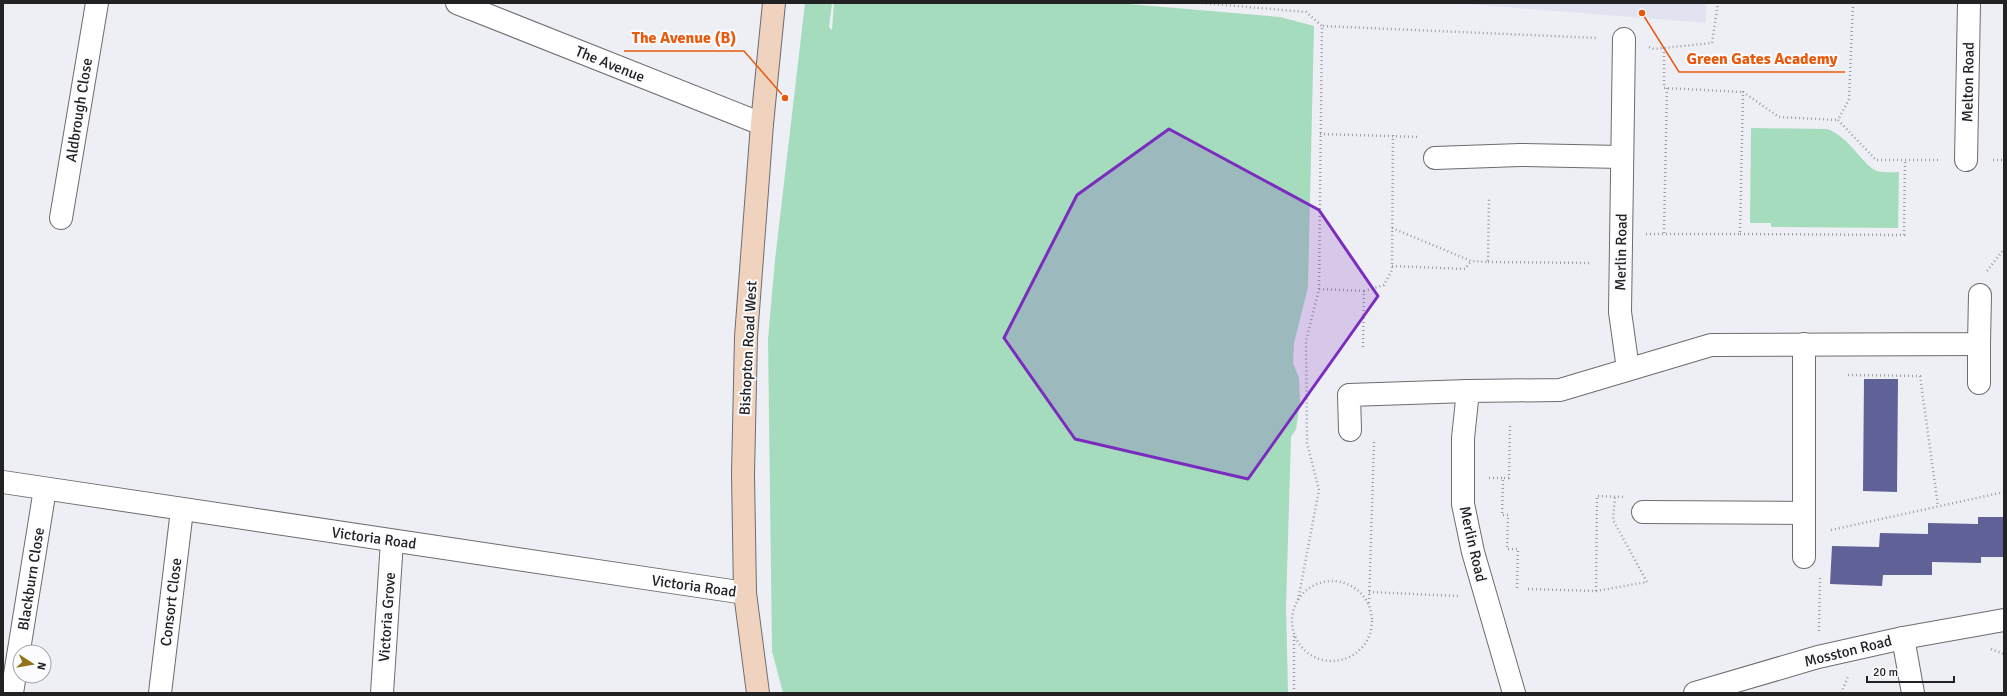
<svg xmlns="http://www.w3.org/2000/svg" width="2007" height="696" viewBox="0 0 2007 696" font-family="Signika,sans-serif">
<rect width="100%" height="100%" fill="#eeeff5"/>
<path fill="#e2e3f1" d="M1453,3H1706V23Z"/>
<g fill="#a4dcbd">
<path d="M805,3H832L829,27L832,30L834,3H1117L1280,17L1314,26L1308,287L1294,343L1293,363L1299,378L1300,402L1296,429L1291,437L1286,607L1288,693H783L772,651L768,339L775,260Z"/>
<path d="M1751,128L1827,129C1849,136 1865,168 1877,171C1884,173 1892,172 1899,172L1898,228L1771,227V223H1750Z"/>
</g>
<g fill="#606197">
<path d="M1864,379H1898L1897,492L1863,491Z"/>
<path d="M1978,517H2004V557H1981V563L1932,562V575H1883L1882,586L1830,584L1832,546L1879,547L1880,533L1928,534V523L1978,524Z"/>
</g>
<g fill="none" stroke-linecap="round" stroke-linejoin="round">
<g stroke="#6c6c71" stroke-width="24">
<g id="street">
<path d="M457,3L762,124"/>
<path d="M1624,39L1620,312L1628,369"/>
<path d="M1435,158L1520,155L1621,157"/>
<path d="M1966,160L1969,3"/>
<path d="M61,218L97,3"/>
<path d="M1979,344V383"/>
<path d="M1350,430L1349,395L1468,391"/>
<path d="M3,482L745,593"/>
<path d="M1643,512L1804,513"/>
<path d="M1804,557V344"/>
<path d="M1903,638L1913,693"/>
<path d="M12,693L45,489"/>
<path d="M160,693L182,510"/>
<path d="M382,693L392,541"/>
<path d="M1514,693L1473,552L1463,504V438L1468,391L1560,390L1711,345L1979,344L1980,295"/>
<path d="M1695,693L1818,657L1903,638L2004,620"/>
</g>
</g>
<g stroke="#6c6c71" stroke-width="24">
<path id="secondary" d="M758,693L745,593L743,474L746,337L762,124L774,3"/>
</g>
<g stroke="#9c9da1" stroke-width="2.5" stroke-dasharray="1 3" stroke-linecap="butt">
<path d="M1202,3L1306,12L1322,26"/>
<path d="M1853,3L1849,99L1838,120L1876,160H1940"/>
<path d="M1649,47L1654,49L1712,43L1718,3"/>
<path d="M1664,48V88L1743,92"/>
<path d="M1320,134L1420,137"/>
<path d="M1993,160H2004"/>
<path d="M1392,228L1471,261L1488,262L1489,199"/>
<path d="M1664,233L1667,88"/>
<path d="M1646,234H1740L1743,92L1779,117L1838,120"/>
<path d="M1740,234L1904,235L1905,161"/>
<path d="M1488,262L1592,263"/>
<path d="M1392,266L1465,269L1471,261"/>
<path d="M1987,271L2004,249"/>
<path d="M1319,289L1364,291L1363,350"/>
<path d="M1364,291L1384,285L1392,270L1393,135"/>
<path d="M1848,375L1920,376L1938,506"/>
<path d="M1510,426L1509,478H1503L1502,515H1508L1507,549H1518L1517,589"/>
<path d="M1489,478H1503"/>
<path d="M1831,530L2004,492"/>
<circle cx="1332" cy="621" r="40"/>
<path d="M1528,589L1596,591L1597,496L1623,497"/>
<path d="M1596,591L1647,582L1613,520L1615,497"/>
<path d="M1369,592L1458,596"/>
<path d="M1298,600L1319,490L1307,443L1306,341L1319,289L1322,26L1598,38"/>
<path d="M1369,603L1374,442"/>
<path d="M1819,631L1820,578"/>
<path d="M1294,636V693"/>
<path d="M1991,649L2004,654"/>
<path d="M1841,693L1848,677"/>
</g>
<use href="#street" stroke="#fff" stroke-width="22"/>
<use href="#secondary" stroke="#f0d3bf" stroke-width="22"/>
</g>
<path fill="#7b2cbf" fill-opacity="0.2" stroke="#7b2cbf" stroke-width="3" stroke-linejoin="round" d="M1169,129L1319,210L1378,296L1248,479L1075,439L1004,338L1077,195Z"/>
<g text-anchor="middle" stroke-width="4" stroke-linejoin="round" paint-order="stroke">
<g font-size="15" fill="#222224" stroke="#fcfcff">
<text transform="translate(610 64) rotate(22)" y="5">The Avenue</text>
<text transform="translate(1968 82) rotate(-89)" y="5">Melton Road</text>
<text transform="translate(79 110) rotate(-81)" y="5">Aldbrough Close</text>
<text transform="translate(1621 252) rotate(-89)" y="5">Merlin Road</text>
<text transform="translate(748 348) rotate(-87)" y="5">Bishopton Road West</text>
<text transform="translate(374 538) rotate(8)" y="5">Victoria Road</text>
<text transform="translate(1473 544) rotate(77)" y="5">Merlin Road</text>
<text transform="translate(31 579) rotate(-81)" y="5">Blackburn Close</text>
<text transform="translate(694 586) rotate(8)" y="5">Victoria Road</text>
<text transform="translate(171 602) rotate(-83)" y="5">Consort Close</text>
<text transform="translate(387 617) rotate(-86)" y="5">Victoria Grove</text>
<text transform="translate(1848 651) rotate(-14)" y="5">Mosston Road</text>
</g>
</g>
<path fill="none" stroke="#e8590c" stroke-width="1.5" d="M785 98L744 51H624M1642 13L1679 72H1845"/>
<g fill="#e8590c" stroke="#fcfcff" stroke-width="1.5">
<circle cx="785" cy="98" r="4"/>
<circle cx="1642" cy="13" r="4"/>
</g>
<g font-size="16" text-anchor="middle" font-weight="bold" fill="#e8590c" stroke="#fcfcff" stroke-width="4" stroke-linejoin="round" paint-order="stroke">
<text x="684" y="43">The Avenue (B)</text>
<text x="1762" y="64">Green Gates Academy</text>
</g>
<rect width="2007" height="696" fill="none" stroke="#222224" stroke-width="8"/>
<g transform="translate(32 664) rotate(102)"><circle r="19" fill="#fcfcff" stroke="#a5a5a7"/>
<path d="M0-3L7 15L0 10L-7 15Z" fill="#93721a"/>
<text y="-6" font-size="11" font-weight="bold" text-anchor="middle" fill="#222224">N</text>
</g>
<path d="M1867 676v6h87v-6" fill="none" stroke="#222224" stroke-width="2"/>
<text x="1873" y="676" font-size="12" fill="#222224" stroke="#fcfcff" stroke-width="3" paint-order="stroke">20 m</text>
</svg>
